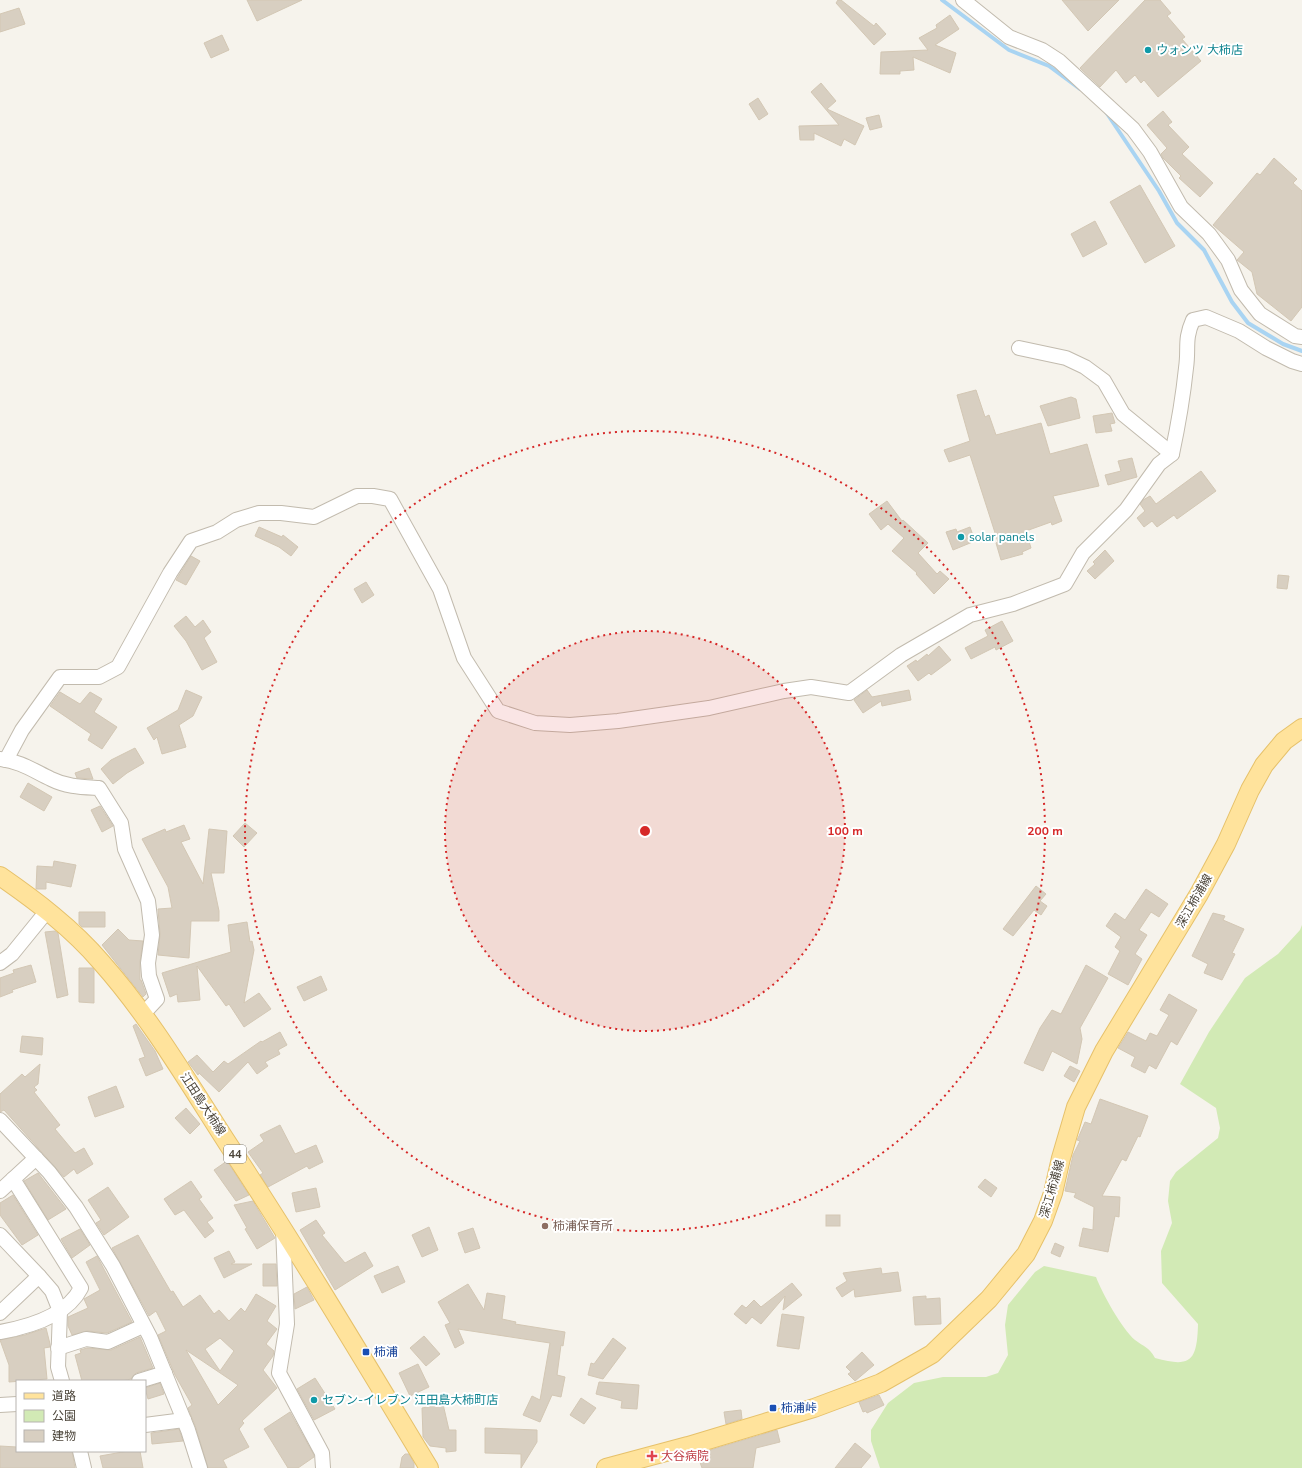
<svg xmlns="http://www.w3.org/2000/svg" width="1302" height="1468" viewBox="0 0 1302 1468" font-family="'Nunito Sans','Noto Sans JP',sans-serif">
<rect width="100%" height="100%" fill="#f6f3ec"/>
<path fill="#d2eab5" d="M1302,925V1468H880L871,1441V1430L888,1403L914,1383L943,1377H986L998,1373L1008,1355L1005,1325L1008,1305L1035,1272L1044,1266L1096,1277C1102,1293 1122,1329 1135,1340C1144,1347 1149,1347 1155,1358C1191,1368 1197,1361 1198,1324L1162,1283L1161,1251L1172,1223L1168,1201L1170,1181L1176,1172L1218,1138L1220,1128L1216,1108L1180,1084L1209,1032L1245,978L1278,954L1300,930Z"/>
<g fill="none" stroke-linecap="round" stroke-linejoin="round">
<g stroke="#a9d4f2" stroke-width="4">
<path d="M942,0L1009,50L1049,66L1080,89"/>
<path d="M1106,112L1159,191L1177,223L1204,250L1232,302L1248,323L1283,344L1302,351"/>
</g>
</g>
<g fill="#d8cfc1" stroke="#d3c7b4" fill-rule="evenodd">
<path d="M247,0H302L257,21Z"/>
<path d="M838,0H841L874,26L876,23L886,34L874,45L836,3Z"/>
<path d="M1062,0H1119L1088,31Z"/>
<path d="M1145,0H1160L1171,13L1167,16L1185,37L1182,39L1201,61L1158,97L1144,80L1141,83L1135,75L1126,83L1116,70L1100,87L1080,68Z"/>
<path d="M19,8L25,24L0,32V14Z"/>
<path d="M950,15L959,29L935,45L956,53L950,73L913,57L914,70L900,71V74H880L881,52L928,50L919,38L937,28L936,25Z"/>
<path d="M222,35L229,50L211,58L204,43Z"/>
<path d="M821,83L836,101L827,109L864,126L855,145L844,139L841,146L814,133V140H800L799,126L839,125L811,92Z"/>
<path d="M758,98L768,114L759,120L749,104Z"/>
<path d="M1163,111L1172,122L1168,125L1189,147L1182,154L1213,183L1200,197L1179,178L1181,176L1163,158L1161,154L1167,148L1147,125Z"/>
<path d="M879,115L882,127L870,130L866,118Z"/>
<path d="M1274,158L1297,179L1293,183L1302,191V307L1291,321L1257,294L1252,272L1237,260L1244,252L1213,225L1257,173L1260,175Z"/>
<path d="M1140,185L1175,246L1145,263L1110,202Z"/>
<path d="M1095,221L1107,244L1083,257L1071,234Z"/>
<path d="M976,390L985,417L989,415L996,435L1041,423L1050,454L1087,444L1099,486L1053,496L1062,521L1052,525L1051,522L1026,531L1031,548L1022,552L1023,554L1001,560L996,543L998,542L970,455L949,462L944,450L970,441L957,395Z"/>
<path d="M1071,397L1076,399L1080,418L1048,426L1040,406Z"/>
<path d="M1112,413L1115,423L1110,424L1112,431L1096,433L1093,416Z"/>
<path d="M1132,458L1137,477L1108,485L1105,475L1121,471L1118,461Z"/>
<path d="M1201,471L1216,491L1177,519L1174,515L1157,527L1152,521L1144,527L1137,518L1145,511L1140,504L1143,500L1150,496L1156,504Z"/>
<path d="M887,501L902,521L903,520L928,543L918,553L937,574L940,571L949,579L934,594L916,574L917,573L892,551L904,538L888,524L881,530L869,514Z"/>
<path d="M259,527L282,537L283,535L298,547L291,556L279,547L255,536Z"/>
<path d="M970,527L975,541L953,550L946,532L956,529L957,532Z"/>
<path d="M1105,550L1114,561L1095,579L1087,571L1095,564L1093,562Z"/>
<path d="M191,556L200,561L186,585L176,580Z"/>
<path d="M1278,575L1289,576L1287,589L1277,588Z"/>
<path d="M366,582L374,595L362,603L354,589Z"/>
<path d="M186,616L195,627L203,620L211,632L204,638L217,662L202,670L186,641L174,626Z"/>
<path d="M1002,621L1013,641L996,650L995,647L971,659L965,648L988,636L985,630Z"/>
<path d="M939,646L951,660L931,675L929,673L918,681L907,666L916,660L917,662L927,654L928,656Z"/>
<path d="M186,690L202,697L193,716L179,725L186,747L162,754L157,737L154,740L147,728L178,710Z"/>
<path d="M867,690L872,697L909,690L911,700L882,706L881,701L863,713L854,700Z"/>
<path d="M60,692L80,704L90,692L102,699L94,712L117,727L102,749L88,740L91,734L50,706Z"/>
<path d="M135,748L144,763L127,773L113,784L101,769L111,760Z"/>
<path d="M89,768L93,779L77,778L75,773Z"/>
<path d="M28,783L52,797L44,811L20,797Z"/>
<path d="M100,806L113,826L102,832L91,810Z"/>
<path d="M245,823L257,833L244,847L233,836Z"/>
<path d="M184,825L190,839L181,842L203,884L209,829L227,831L224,873H211L219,911V921H191L189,958L158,955L160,934L158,909L172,908L168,887L142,839L165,829L166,832Z"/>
<path d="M54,861L76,865L71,887L46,882V889H36L37,866L53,867Z"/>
<path d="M1036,886L1046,894L1040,901L1047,906L1041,915L1034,910L1013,936L1003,929Z"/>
<path d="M1146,889L1168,904L1159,917L1151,912L1139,930L1147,935L1135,954L1142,959L1128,985L1108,974L1120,951L1115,947L1121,937L1106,926L1115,913L1125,920Z"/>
<path d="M79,912H105V927H82L79,924Z"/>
<path d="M1213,913L1225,916L1223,920L1244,929L1232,953L1235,954L1222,980L1204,973L1208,964L1192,956Z"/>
<path d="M247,922L250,942L252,941L254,950L244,1003L259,993L271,1009L244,1027L229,1004L226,1006L197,966L200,1000L178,1002L177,994L170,997L162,973L231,952L228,925Z"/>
<path d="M118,929L129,940L143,941L140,962V980H141L146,994L143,997L102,945Z"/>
<path d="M55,931L58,933L68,995L57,998L45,932Z"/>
<path d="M31,965L36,982L12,990L13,992L0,997V978L14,973L13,970Z"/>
<path d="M1086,965L1108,978L1080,1028L1082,1039L1077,1064L1052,1051L1043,1071L1024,1063L1040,1028L1052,1010L1061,1014Z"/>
<path d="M79,968H93L94,970V1003L79,1002Z"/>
<path d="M321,976L327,990L304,1001L297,987Z"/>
<path d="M1169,994L1197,1010L1177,1045L1171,1041L1156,1069L1149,1065L1145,1073L1131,1066L1135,1057L1118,1048L1128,1032L1146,1041L1150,1033L1157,1036L1169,1015L1160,1010Z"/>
<path d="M136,1024L155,1051L163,1069L146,1076L139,1059L145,1057L133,1026Z"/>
<path d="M280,1032L287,1045L278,1050L280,1054L265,1062L268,1066L257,1074L248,1062L219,1092L199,1073L198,1075L188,1062L197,1055L213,1072L224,1061L228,1064L261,1041L262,1042Z"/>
<path d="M22,1036L43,1038L42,1055L20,1052Z"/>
<path d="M40,1064L38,1084L34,1087L37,1090L34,1092L60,1125L55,1129L75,1153L84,1148L93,1164L77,1174L74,1169L64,1177L4,1110L0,1112V1094L22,1074L25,1077Z"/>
<path d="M1070,1066L1080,1071L1074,1082L1064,1076Z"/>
<path d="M116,1086L124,1107L95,1117L88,1097Z"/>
<path d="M1100,1099L1148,1116L1140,1137L1138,1136L1126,1161L1122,1159L1102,1196L1120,1197L1119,1217L1115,1216L1108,1252L1079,1246L1083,1228L1093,1230L1094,1207L1074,1197L1076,1193L1065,1191L1073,1155L1080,1141L1077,1140L1079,1136L1085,1122L1091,1124Z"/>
<path d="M186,1108L200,1124L190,1134L175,1118Z"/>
<path d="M280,1125L295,1154L316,1145L323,1162L309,1169L307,1166L268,1187L260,1175L263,1173L248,1152L264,1141L260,1135Z"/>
<path d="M227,1161L249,1195L236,1201L214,1170Z"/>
<path d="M38,1173L66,1209L48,1220L24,1181Z"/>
<path d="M985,1179L997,1188L991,1197L978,1187Z"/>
<path d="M191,1181L202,1197L199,1199L213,1218L207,1222L214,1231L205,1238L184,1210L175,1215L164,1199Z"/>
<path d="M108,1187L129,1217L104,1235L96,1223L101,1220L88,1200Z"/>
<path d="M316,1188L320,1207L296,1212L292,1193Z"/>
<path d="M13,1195L38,1235L22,1245L0,1215V1203Z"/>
<path d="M253,1201L275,1238L257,1249L245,1229L247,1228L234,1205Z"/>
<rect x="826" y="1215" width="14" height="11"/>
<path d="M316,1220L325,1233L322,1235L345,1263L365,1252L373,1266L335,1290L300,1230Z"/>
<path d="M429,1227L438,1250L422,1257L412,1235Z"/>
<path d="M473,1228L480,1248L465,1253L458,1233Z"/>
<path d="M80,1229L90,1245L72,1258L61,1239Z"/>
<path d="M138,1235L171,1292L173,1291L183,1307L200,1295L214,1314L219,1310L229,1321L241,1308L245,1312L256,1294L276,1306L267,1321L277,1329L266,1344L274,1351L273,1356L263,1370L277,1388L242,1421L244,1423L239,1429L249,1447L223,1460L227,1468H208L196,1428L188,1408L192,1405L175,1375L158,1335L166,1331L156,1311L149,1316L112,1248ZM220,1338L234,1351L220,1371L205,1349ZM186,1350L238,1385L218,1405Z"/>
<path d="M1055,1243L1064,1247L1060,1257L1051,1253Z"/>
<path d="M229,1251L235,1262L231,1264H252L224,1278L214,1258Z"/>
<path d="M97,1256L132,1322L107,1333L87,1331L72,1335L68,1326V1317L88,1308L84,1299L100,1290L86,1262Z"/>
<path d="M263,1264H276L277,1286H263Z"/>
<path d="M398,1266L405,1282L382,1293L374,1276Z"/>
<path d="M881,1268L882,1274L898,1272L901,1291L855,1297L854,1289L842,1297L836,1288L847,1281L843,1273Z"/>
<path d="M792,1283L802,1295L783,1310L785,1296L761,1324L752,1317L746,1324L734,1314L742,1305L746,1308L754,1300L761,1307Z"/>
<path d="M468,1284L484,1310L487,1293L505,1296L502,1319L516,1322L515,1324L565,1332L563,1346L561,1345L557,1375L565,1377L561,1397L552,1395L540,1422L523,1415L532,1396L540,1400L550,1343L458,1329L464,1343L455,1348L445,1325L450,1323L438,1302Z"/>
<path d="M307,1287L314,1300L295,1309L294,1294Z"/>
<path d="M926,1296V1299L940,1298L941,1324L915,1325L913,1297Z"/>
<path d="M782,1314L804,1317L799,1349L777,1346Z"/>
<path d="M46,1328L50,1344V1347L44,1348L47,1379L9,1382V1365L0,1340L25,1335Z"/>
<path d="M424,1336L440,1354L426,1366L410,1348Z"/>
<path d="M140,1337L153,1368L136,1373L131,1379L122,1381H82L75,1355L81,1353L80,1350L87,1348L111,1350Z"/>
<path d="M613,1338L626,1348L603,1379L588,1375L591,1363L594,1364Z"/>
<path d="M862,1352L874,1365L855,1381L848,1374L851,1372L846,1367Z"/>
<path d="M418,1364L429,1387L410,1396L399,1373Z"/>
<path d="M315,1378L335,1409L314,1420L297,1389Z"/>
<path d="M599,1382L639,1385L637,1409L621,1408L622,1401L596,1394Z"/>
<path d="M160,1383L164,1394L148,1399L145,1388Z"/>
<path d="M879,1395L884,1405L867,1413L866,1411L863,1412L859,1402Z"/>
<path d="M581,1398L596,1408L584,1424L570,1415Z"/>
<path d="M443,1404L449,1430H456V1451L446,1452V1448L430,1446L423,1437L422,1408Z"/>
<path d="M741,1410L742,1419L726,1424L724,1412Z"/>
<path d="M290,1412L314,1455V1457L298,1468H288L264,1429Z"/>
<path d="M485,1428L537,1430V1442L521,1468V1454L485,1453Z"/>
<path d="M179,1429L183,1441L152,1444L151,1433Z"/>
<path d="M777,1430L780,1442L756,1448L753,1468H702L697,1454Z"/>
<path d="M855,1443L871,1456L861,1468H835Z"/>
<path d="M0,1446L17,1447V1451H72L75,1468H0Z"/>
<path d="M128,1451H140L143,1468H103L100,1456Z"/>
<path d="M405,1454H409L414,1463V1468H400L402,1457Z"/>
</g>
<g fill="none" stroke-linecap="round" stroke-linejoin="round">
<g stroke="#c2bbae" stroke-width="16">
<g id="minor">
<path d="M963,0L1009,37L1042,50L1059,61L1133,129L1150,152L1181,207L1209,234L1228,260L1241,290L1260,314L1295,336L1302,337"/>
<path d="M1019,348L1066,358L1085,367L1104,381L1123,414L1172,454"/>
<path d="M0,759C20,761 34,771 51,779C67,787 82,787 99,788L121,823L125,849L148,901L152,935L148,963L149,976L157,999L143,1014"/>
<path d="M6,760L22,730L60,677H99L118,667L170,573L191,541L217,532L236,520L259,513H281L314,517L357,496H373L390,499L440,589L464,658L498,711L535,723L570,725L618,721L709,708L784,691L811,687L849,693L901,655L970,615L1013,604L1065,584L1083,553L1126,510L1159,464L1172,454C1178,426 1183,397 1186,368C1189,348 1184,340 1193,320L1206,317L1239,331L1266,348L1292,361L1302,364"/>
<path d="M0,963L12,954L47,911"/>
<path d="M0,1120L49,1172L76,1207L113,1266L150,1337L188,1430L200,1468"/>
<path d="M0,1191L36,1158"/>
<path d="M283,1228L287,1324L279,1373L322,1453L323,1468"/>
<path d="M0,1235L39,1276"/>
<path d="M0,1313L39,1276L52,1291L60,1311L58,1367L62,1381"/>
<path d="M0,1332C28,1327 67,1316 81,1288L13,1179"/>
<path d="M58,1348L86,1339L108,1342L143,1326"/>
<path d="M139,1381L165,1373"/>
<path d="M0,1405L17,1404"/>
<path d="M145,1425L184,1420"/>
<path d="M80,1451L84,1468"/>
</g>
</g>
<g stroke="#e6c16a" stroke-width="20">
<g id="major">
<path d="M0,876C36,901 72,928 101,962C150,1017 188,1082 228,1144C298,1250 363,1359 429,1468"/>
<path d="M606,1468L688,1446L814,1408L881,1383L932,1354L989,1299L1026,1254L1043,1221L1053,1193L1061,1158L1076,1107L1104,1051L1199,894L1226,844L1250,790L1264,765L1284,741L1302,728"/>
</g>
</g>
<use href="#minor" stroke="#fff" stroke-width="14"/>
<use href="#major" stroke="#ffe39c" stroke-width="18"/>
</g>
<circle cx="645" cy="831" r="200" fill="#d62828" fill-opacity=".12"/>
<g fill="none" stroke="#d62828" stroke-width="2" stroke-dasharray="2 4">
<circle cx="645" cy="831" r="200"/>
<circle cx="645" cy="831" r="400"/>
</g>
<g fill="#0f9aa8" stroke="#fff" stroke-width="1.5">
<circle cx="1148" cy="50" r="4"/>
<circle cx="961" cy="537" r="4"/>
<circle cx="314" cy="1400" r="4"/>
</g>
<circle fill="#8d6e63" stroke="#fff" stroke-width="1.5" cx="545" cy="1226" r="4"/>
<g fill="#1a4fb4" stroke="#fff" stroke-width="1.5">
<rect x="362" y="1348" width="8" height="8" rx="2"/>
<rect x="769" y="1404" width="8" height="8" rx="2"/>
</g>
<path fill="#e0444e" stroke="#fff" stroke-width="1.5" d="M650 1450h4v4h4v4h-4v4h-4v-4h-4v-4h4z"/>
<g text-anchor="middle" stroke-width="4" stroke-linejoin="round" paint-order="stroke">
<rect fill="#fff" stroke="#817c74" stroke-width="1" x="224" y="1145" width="22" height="18" rx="3"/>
<g font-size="11" font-weight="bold" fill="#4b4439">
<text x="235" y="1158">44</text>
</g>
<g font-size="12" fill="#0d838f" stroke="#fff" text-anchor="start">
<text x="1156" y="54">ウォンツ 大柿店</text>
<text x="969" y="541">solar panels</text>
<text x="322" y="1404">セブン-イレブン 江田島大柿町店</text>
</g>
<g font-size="12" fill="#4b4439" stroke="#fff">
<text transform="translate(1194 901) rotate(-60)" y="4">深江柿浦線</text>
<text transform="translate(203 1104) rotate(57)" y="4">江田島大柿線</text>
<text transform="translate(1052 1189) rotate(-74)" y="4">深江柿浦線</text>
</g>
<g font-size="12" fill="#785e54" stroke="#fff" text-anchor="start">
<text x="553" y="1230">柿浦保育所</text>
</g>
<g font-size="12" fill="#164399" stroke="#fff" text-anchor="start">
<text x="374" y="1356">柿浦</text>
<text x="781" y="1412">柿浦峠</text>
</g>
<g font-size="12" fill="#be3a42" stroke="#fff" text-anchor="start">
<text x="661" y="1460">大谷病院</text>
</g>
</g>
<circle cx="645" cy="831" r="6" fill="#d62828" stroke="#fff" stroke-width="2"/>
<g font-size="12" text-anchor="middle" font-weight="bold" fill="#d62828" stroke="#fff" stroke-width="4" stroke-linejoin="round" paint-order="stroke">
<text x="845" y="835">100 m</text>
<text x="1045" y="835">200 m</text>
</g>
<rect x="16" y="1380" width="130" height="72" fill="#ffffff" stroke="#b7b4b0"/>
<rect x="24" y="1393" width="20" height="6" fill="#ffe39c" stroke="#b7b4b0"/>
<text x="52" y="1400" font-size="12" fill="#4b4439">道路</text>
<rect x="24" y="1410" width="20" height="12" fill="#d2eab5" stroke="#b7b4b0"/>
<text x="52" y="1420" font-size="12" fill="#4b4439">公園</text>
<rect x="24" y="1430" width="20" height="12" fill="#d8cfc1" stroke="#b7b4b0"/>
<text x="52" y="1440" font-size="12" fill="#4b4439">建物</text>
</svg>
